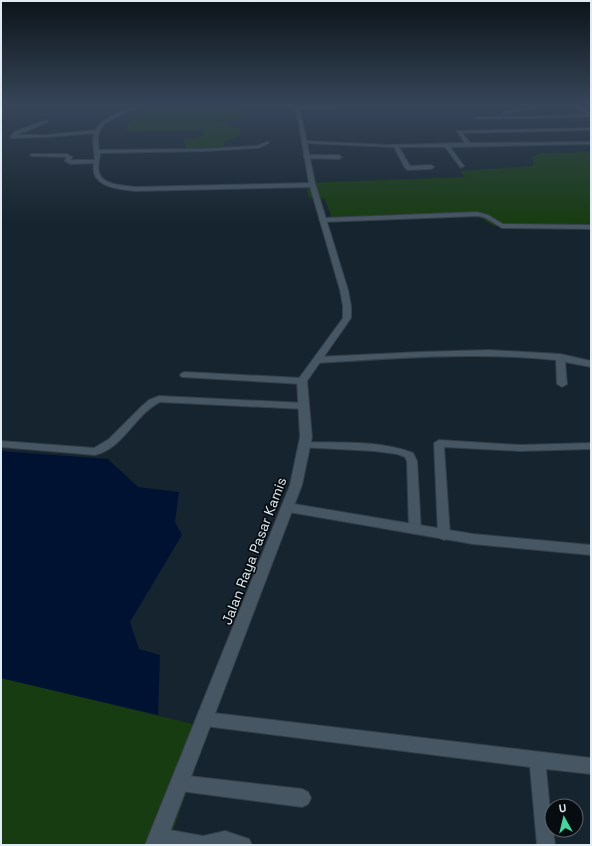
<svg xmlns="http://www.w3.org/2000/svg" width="592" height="846" viewBox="0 0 592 846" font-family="'Space Grotesk',sans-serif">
<rect width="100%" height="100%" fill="#16242f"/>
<g fill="#183c11">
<path d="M154,105H249L250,109H244L245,119L217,120L229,126L240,128L239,135L224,142L223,148L186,149L184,140L198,138L204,135L202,130L127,131L130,119Z"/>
<path d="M591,152V228L494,226L476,215L333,221L325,199L309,198L306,183L465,177L460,171L534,166L532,157L542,153Z"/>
<path d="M1,678L209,728L168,845H1Z"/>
</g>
<path fill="#001231" d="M1,451L108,459L138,487L179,492L175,522L182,535L130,622L139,649L160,655L158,715L1,678Z"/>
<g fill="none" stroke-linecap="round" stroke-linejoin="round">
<g stroke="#333e47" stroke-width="2">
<g id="minor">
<path d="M136,105H141C120,119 92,117 99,150L204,149L257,146L267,142L269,143L258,148L204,151L100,153C100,160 97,165 99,172C101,185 126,186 136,187L312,183L315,185L312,187L136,191C118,189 89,187 94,163L70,164L65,161L66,157L32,156L30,155L32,154H67L72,157L71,160H95L93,141L94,133L47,137L12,138L10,137L16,131L46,120L48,122L17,135H47L96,130C103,116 122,111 136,105Z"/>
<path d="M337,105H363L297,109L295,108Z"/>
<path d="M537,105H545L504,114L502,113Z"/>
<path d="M573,105H578L591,113V117L477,119L475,118L477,117L588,115Z"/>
<path d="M591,128V130L462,133L470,143L591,142V144L450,147L464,166L461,168L445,147H399L410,166L431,165L434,167L431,169L408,170L405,168L394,147L304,143L302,142L304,141L387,145L465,143L457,131Z"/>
<path d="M306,155H339L342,157L339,159L304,158V156Z"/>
<path d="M477,212L488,215L503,224L591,225V229L502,228L484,217L477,216L322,222L319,220L322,218Z"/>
<path d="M489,350L560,354L591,361V367L565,362L567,384L562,387L557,384L556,360C476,352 397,358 317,363L313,360L317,357L420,352Z"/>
<path d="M185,372L302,378L307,381L302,384L182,377L180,375L182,373Z"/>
<path d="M159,396L304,403L309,406L304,409L160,402C135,414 124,448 95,455L1,447V441L94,448L109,439L142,406L149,400Z"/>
<path d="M439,440L520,445L591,443V449L520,451L444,447L450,535L448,538L444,540L440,538L438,535L434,443Z"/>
<path d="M304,442C340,443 379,440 413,453L417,461L421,530L419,533L415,534L411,533L409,530L407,461L405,457L397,454L374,451L300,447L299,445Z"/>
<path d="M205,712L591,758V774L546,769L552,830H553L555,845H537L530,767L205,726L200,724L197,719L200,714Z"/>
<path d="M180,775L302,789L308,792L311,798L308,804L302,807L180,791L174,789L172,783L174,777Z"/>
<path d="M159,828L203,836L225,831L249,839L252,845H157L153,843L150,837L153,831Z"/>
</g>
</g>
<g stroke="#333e47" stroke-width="2">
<path id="tertiary" d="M288,503L473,534L591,545V555L473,544L283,511L282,508L283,505Z"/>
</g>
<g stroke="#333e47" stroke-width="2">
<path id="secondary" d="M294,105H298L301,114L315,183L348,290L351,306V318L307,381L312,437L302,485L165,845H145L290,485L300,437L297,381L343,318V306L340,290L309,183L299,124Z"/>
</g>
<use href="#minor" fill="#465663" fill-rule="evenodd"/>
<use href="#tertiary" fill="#465663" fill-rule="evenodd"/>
<use href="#secondary" fill="#465663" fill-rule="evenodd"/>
</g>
<linearGradient id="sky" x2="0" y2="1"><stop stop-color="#0c141a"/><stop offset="0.47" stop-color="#364558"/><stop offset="1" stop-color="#364558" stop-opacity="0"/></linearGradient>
<rect width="592" height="223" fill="url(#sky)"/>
<g text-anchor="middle" stroke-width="3.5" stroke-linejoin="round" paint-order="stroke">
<g font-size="14" fill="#e1ebf3" stroke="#070c11">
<text transform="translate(254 551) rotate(-69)" y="5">Jalan Raya Pasar Kamis</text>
</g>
</g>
<rect width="592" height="846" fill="none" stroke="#e1ebf3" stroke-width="4"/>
<g transform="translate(564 818) rotate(352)"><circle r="19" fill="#070c11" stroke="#5e656b"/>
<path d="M0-3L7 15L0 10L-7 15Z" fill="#46d49e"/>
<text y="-6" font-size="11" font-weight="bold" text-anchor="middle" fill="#e1ebf3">U</text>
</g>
</svg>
